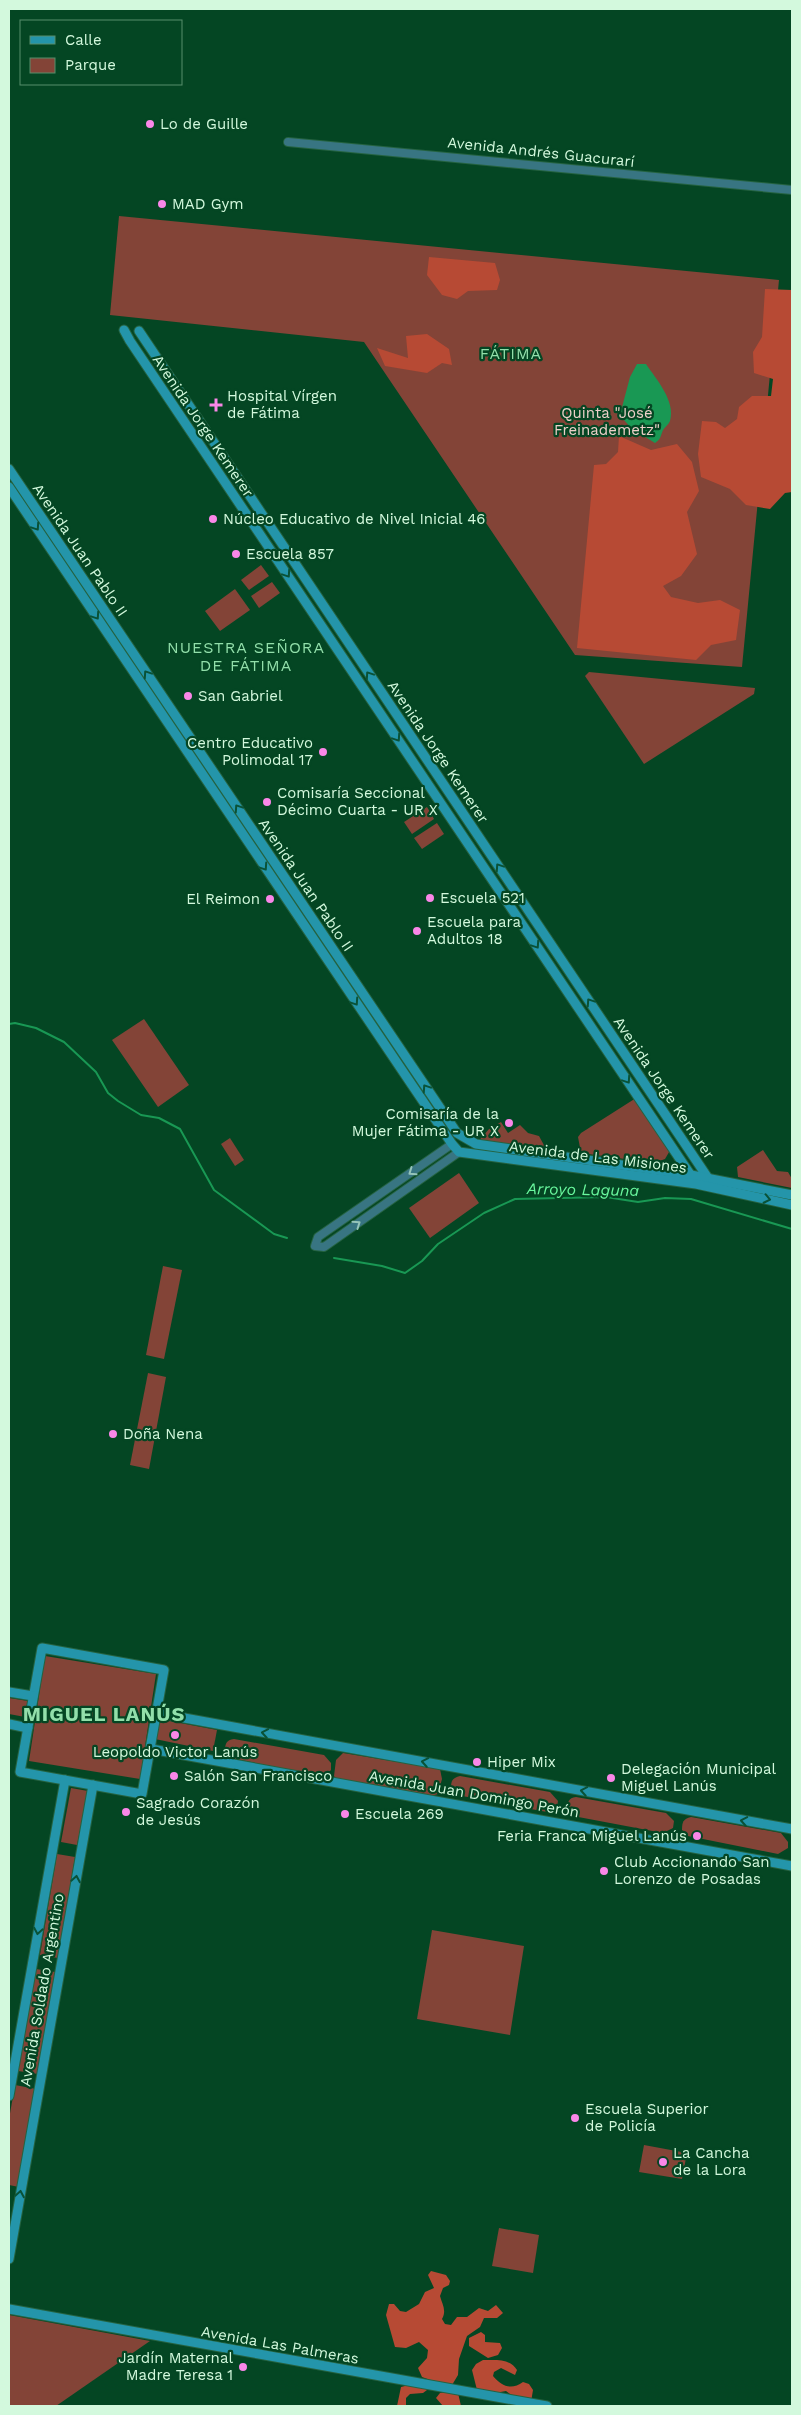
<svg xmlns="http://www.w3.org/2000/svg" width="801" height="2415" viewBox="0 0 801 2415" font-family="'Work Sans',sans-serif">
<rect width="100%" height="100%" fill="#044623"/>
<g fill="#834437">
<path d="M119,216L779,280L742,667L575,655L364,342L110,315Z"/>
<path d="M261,565L269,576L249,590L241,580Z"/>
<path d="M272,582L280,593L259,608L251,596Z"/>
<path d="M235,589L250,610L220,631L205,611Z"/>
<path d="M589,672L755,688L754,694L644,764L585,676Z"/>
<path d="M427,807L434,819L412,834L404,822Z"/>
<path d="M437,823L444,834L422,849L414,838Z"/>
<path d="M144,1019L189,1085L158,1107L112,1040Z"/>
<path d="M636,1098L672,1147L665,1159L654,1163L581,1153L578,1137L581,1133Z"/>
<path d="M501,1122L508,1133L520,1125L528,1133L539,1136L545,1147L542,1149L476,1144L489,1129Z"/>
<path d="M230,1138L244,1160L235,1166L221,1144Z"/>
<path d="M763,1150L777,1171L788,1172L792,1179V1188L738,1177L737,1167Z"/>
<path d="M459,1173L479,1203L430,1238L409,1208Z"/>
<path d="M163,1266L182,1270L164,1359L146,1355Z"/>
<path d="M148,1373L166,1377L149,1469L130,1465Z"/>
<path d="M45,1656L156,1674L140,1779L29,1761Z"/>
<path d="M9,1698L28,1701L25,1717L9,1714Z"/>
<path d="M159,1719L217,1730L213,1751L155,1739Z"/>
<path d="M234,1739L324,1755L331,1763V1770L325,1776H320L231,1758L225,1751C225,1744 226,1740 234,1739Z"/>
<path d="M343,1753L440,1769L442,1779L438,1794L431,1796L336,1779L334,1776L336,1760Z"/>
<path d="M460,1776L550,1792L558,1801L557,1807L547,1812L457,1795L451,1789C451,1781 452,1778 460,1776Z"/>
<path d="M71,1788L88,1791L77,1845L61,1842Z"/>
<path d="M576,1797L666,1813L674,1821L673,1828L663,1833L573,1816L567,1809C568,1802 568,1798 576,1797Z"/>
<path d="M691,1817L781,1833L788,1842V1848L778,1854L688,1836L682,1830C682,1822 683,1819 691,1817Z"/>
<path d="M57,1854L75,1857L58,1958L40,1955Z"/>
<path d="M432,1930L524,1946L510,2035L417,2019Z"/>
<path d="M36,1969L55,1972L38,2074L18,2071Z"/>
<path d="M15,2085L36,2089L19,2187L9,2185V2119Z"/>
<path d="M644,2145L687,2153L682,2179L639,2172Z"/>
<path d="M499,2228L539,2235L533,2273L492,2266Z"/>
<path d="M9,2315L150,2341L56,2406H9Z"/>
</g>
<g fill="#b74a34">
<path d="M429,257L495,263L500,280L497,290L468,291L457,299L442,295L427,275Z"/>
<path d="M765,289L792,290V492L785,493L770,509L746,505L730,489L701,477L698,454L702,421L716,422L725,428L737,419L739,407L752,396H771L773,379L754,373L753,352L762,337Z"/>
<path d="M427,334L449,349L452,365L442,363L427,373L385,366L377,348L408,358L406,336Z"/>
<path d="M619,436L651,450L677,444L692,462L699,491L687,512L697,554L681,576L663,586L671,597L698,603L720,600L740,610L736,640L711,645L696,660L577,648L594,465L606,464L618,452Z"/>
<path d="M431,2271L446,2275L450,2281L449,2285L443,2288L440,2296C442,2304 447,2310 442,2319L445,2324L451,2325L457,2317H467L479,2308L488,2311L496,2305L503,2313L497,2318H484L480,2327L467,2336L459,2359L458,2375L452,2385L447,2386L422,2377L418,2368L427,2358L428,2350L419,2342L406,2348L395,2347L386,2315L389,2304H394L400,2311L406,2312L419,2304L425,2292L434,2288L428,2275Z"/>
<path d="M481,2332L485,2335V2342L500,2343L502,2348L498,2355L488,2358L469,2346V2338Z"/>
<path d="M483,2360C495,2360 510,2358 517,2370L515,2375L501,2368L494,2372L493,2376C502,2387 512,2390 523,2382L529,2384L533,2390L531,2402L518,2400L506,2391L495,2393L477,2390L472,2370L476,2364Z"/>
<path d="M409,2385L427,2387V2390L423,2393L410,2394L406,2398V2406H397L401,2387Z"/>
<path d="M451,2391L458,2393L461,2406H443L436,2398L440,2393Z"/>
</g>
<path fill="#199854" d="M637,364H646C656,379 676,401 670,421C669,424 665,427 663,430C660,437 661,439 655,443L631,428L624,420L621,411L630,377Z"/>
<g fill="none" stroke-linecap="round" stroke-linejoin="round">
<g stroke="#199854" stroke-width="2">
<path d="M9,1024L15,1023L36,1028L64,1042L96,1072L108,1093L118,1101L141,1115L159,1118L180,1129L214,1190L274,1234L287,1238"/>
<path d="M334,1258L382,1266L405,1273L422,1261L438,1244L484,1213L515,1199L606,1197L638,1202L665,1198L691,1199L792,1229"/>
</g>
<g stroke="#256341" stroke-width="10">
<g id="tertiary">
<path d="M288,142L792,190"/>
<path d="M452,1144L318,1237L315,1246L324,1247L459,1152"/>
</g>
</g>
<g stroke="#256341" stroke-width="11">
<g id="secondary">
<path d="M124,330L130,341L692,1177"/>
<path d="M139,331L710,1181"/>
<path d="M9,469L457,1133L476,1144L691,1175L792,1195"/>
<path d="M9,487L412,1085L452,1144L459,1152L696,1184L792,1205"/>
<path d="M42,1648L164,1670L142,1794L20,1772Z"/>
<path d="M9,1692L33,1696"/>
<path d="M157,1713L792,1829"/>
<path d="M9,1724L28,1728"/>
<path d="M151,1749L792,1866"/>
<path d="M9,2096L65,1780"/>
<path d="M9,2259L93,1785"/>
<path d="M9,2309L547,2406"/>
</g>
</g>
<use href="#tertiary" stroke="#387582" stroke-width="8"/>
<use href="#secondary" stroke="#2495aa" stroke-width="9"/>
</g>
<defs><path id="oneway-chevron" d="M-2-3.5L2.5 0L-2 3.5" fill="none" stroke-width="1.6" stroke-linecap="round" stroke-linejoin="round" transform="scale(1.25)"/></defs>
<g stroke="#095237">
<use href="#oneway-chevron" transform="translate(36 527) rotate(56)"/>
<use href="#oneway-chevron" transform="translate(287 574) rotate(56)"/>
<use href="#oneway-chevron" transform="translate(96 616) rotate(56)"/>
<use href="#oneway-chevron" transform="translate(147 674) rotate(-124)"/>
<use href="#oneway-chevron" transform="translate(369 675) rotate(-124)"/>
<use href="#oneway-chevron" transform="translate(397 738) rotate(56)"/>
<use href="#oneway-chevron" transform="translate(238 808) rotate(-124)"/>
<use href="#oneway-chevron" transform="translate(264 867) rotate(56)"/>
<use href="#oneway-chevron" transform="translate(499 867) rotate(-124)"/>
<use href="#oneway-chevron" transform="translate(536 945) rotate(56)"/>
<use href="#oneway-chevron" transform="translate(355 1002) rotate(56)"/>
<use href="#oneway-chevron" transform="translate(590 1002) rotate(-124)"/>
<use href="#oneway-chevron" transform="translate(627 1080) rotate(56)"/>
<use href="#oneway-chevron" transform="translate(426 1088) rotate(-124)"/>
<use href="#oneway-chevron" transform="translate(767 1199) rotate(12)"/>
<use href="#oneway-chevron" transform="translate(265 1733) rotate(-170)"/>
<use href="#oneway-chevron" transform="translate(425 1762) rotate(-170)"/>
<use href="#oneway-chevron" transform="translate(584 1791) rotate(-170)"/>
<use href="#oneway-chevron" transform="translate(744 1821) rotate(-170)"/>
<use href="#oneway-chevron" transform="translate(76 1879) rotate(-80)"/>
<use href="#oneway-chevron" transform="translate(38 1931) rotate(100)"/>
<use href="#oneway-chevron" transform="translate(20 2194) rotate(-80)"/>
</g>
<g stroke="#95c4b9">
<use href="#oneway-chevron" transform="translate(412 1172) rotate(145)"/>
<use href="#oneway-chevron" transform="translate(357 1224) rotate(-35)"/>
</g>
<g fill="#fa87e8" stroke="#044623" stroke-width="2">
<circle cx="150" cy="124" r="5"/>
<circle cx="162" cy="204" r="5"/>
<path d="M213.5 397.5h5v5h5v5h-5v5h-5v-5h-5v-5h5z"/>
<circle cx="213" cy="519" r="5"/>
<circle cx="236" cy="554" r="5"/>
<circle cx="188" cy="696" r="5"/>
<circle cx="323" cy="752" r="5"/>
<circle cx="267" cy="802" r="5"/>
<circle cx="430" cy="898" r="5"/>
<circle cx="270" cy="899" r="5"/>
<circle cx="417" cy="931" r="5"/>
<circle cx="509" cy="1123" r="5"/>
<circle cx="113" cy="1434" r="5"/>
<circle cx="175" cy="1735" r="5"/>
<circle cx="477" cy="1762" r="5"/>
<circle cx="174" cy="1776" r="5"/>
<circle cx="611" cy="1778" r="5"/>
<circle cx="126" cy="1812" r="5"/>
<circle cx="345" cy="1814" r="5"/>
<circle cx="697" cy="1836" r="5"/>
<circle cx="604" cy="1871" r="5"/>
<circle cx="575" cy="2118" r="5"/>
<circle cx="663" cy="2162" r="5"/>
<circle cx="243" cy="2367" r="5"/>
</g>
<g text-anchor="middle" stroke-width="4.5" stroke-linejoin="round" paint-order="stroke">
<g font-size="15" fill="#d3f9dd" stroke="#044623" text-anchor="start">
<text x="160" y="129">Lo de Guille</text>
<text x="172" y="209">MAD Gym</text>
<text x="227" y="401">Hospital Vírgen<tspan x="227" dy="17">de Fátima</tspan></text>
<text x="223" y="524">Núcleo Educativo de Nivel Inicial 46</text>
<text x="246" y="559">Escuela 857</text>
<text x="198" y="701">San Gabriel</text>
<text x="313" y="748" text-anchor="end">Centro Educativo<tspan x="313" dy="17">Polimodal 17</tspan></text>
<text x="277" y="798">Comisaría Seccional<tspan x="277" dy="17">Décimo Cuarta - UR X</tspan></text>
<text x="440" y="903">Escuela 521</text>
<text x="260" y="904" text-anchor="end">El Reimon</text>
<text x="427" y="927">Escuela para<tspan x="427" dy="17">Adultos 18</tspan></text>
<text x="499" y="1119" text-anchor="end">Comisaría de la<tspan x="499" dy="17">Mujer Fátima - UR X</tspan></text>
<text x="123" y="1439">Doña Nena</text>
<text x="175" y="1757" text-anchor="middle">Leopoldo Victor Lanús</text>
<text x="487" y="1767">Hiper Mix</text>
<text x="621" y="1774">Delegación Municipal<tspan x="621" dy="17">Miguel Lanús</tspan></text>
<text x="184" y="1781">Salón San Francisco</text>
<text x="136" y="1808">Sagrado Corazón<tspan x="136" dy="17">de Jesús</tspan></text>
<text x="355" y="1819">Escuela 269</text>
<text x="687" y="1841" text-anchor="end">Feria Franca Miguel Lanús</text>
<text x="614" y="1867">Club Accionando San<tspan x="614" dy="17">Lorenzo de Posadas</tspan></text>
<text x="585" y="2114">Escuela Superior<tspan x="585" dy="17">de Policía</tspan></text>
<text x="673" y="2158">La Cancha<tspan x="673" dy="17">de la Lora</tspan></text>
<text x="233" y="2363" text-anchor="end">Jardín Maternal<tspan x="233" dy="17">Madre Teresa 1</tspan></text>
</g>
<g font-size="15" fill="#d3f9dd" stroke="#044623">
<text transform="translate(541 152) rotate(6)" y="5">Avenida Andrés Guacurarí</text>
<text transform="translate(203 426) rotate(56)" y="5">Avenida Jorge Kemerer</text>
<text transform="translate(80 550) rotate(56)" y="5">Avenida Juan Pablo II</text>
<text transform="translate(438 752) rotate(56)" y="5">Avenida Jorge Kemerer</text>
<text transform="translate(306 885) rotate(56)" y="5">Avenida Juan Pablo II</text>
<text transform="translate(664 1088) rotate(56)" y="5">Avenida Jorge Kemerer</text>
<text transform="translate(598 1157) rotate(7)" y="5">Avenida de Las Misiones</text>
<text transform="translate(474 1794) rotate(10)" y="5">Avenida Juan Domingo Perón</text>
<text transform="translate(42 1990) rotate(-80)" y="5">Avenida Soldado Argentino</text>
<text transform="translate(280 2345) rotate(10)" y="5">Avenida Las Palmeras</text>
</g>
<g font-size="15" fill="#eed0c9" stroke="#044623">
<text x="607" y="418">Quinta "José<tspan x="607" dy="17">Freinademetz"</tspan></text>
</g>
<g font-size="16" letter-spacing="1" fill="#92dfaa" stroke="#044623">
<text x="511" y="359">FÁTIMA</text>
<text x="246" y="653">NUESTRA SEÑORA<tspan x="246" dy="18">DE FÁTIMA</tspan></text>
</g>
<g font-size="16" font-style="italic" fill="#69f89e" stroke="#044623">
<text transform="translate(583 1189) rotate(1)" y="6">Arroyo Laguna</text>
</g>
<g font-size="20" font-weight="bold" letter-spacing="1" fill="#92dfaa" stroke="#044623">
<text x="104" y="1721">MIGUEL LANÚS</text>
</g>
</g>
<rect width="801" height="2415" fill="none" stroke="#d3f9dd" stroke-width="20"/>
<rect x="20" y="20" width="162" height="65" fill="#044623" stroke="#578e6d"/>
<rect x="30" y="36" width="25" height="8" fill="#2495aa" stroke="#578e6d"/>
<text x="65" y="45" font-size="15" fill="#d3f9dd">Calle</text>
<rect x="30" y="58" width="25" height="15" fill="#834437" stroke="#578e6d"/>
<text x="65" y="70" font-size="15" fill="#d3f9dd">Parque</text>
</svg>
